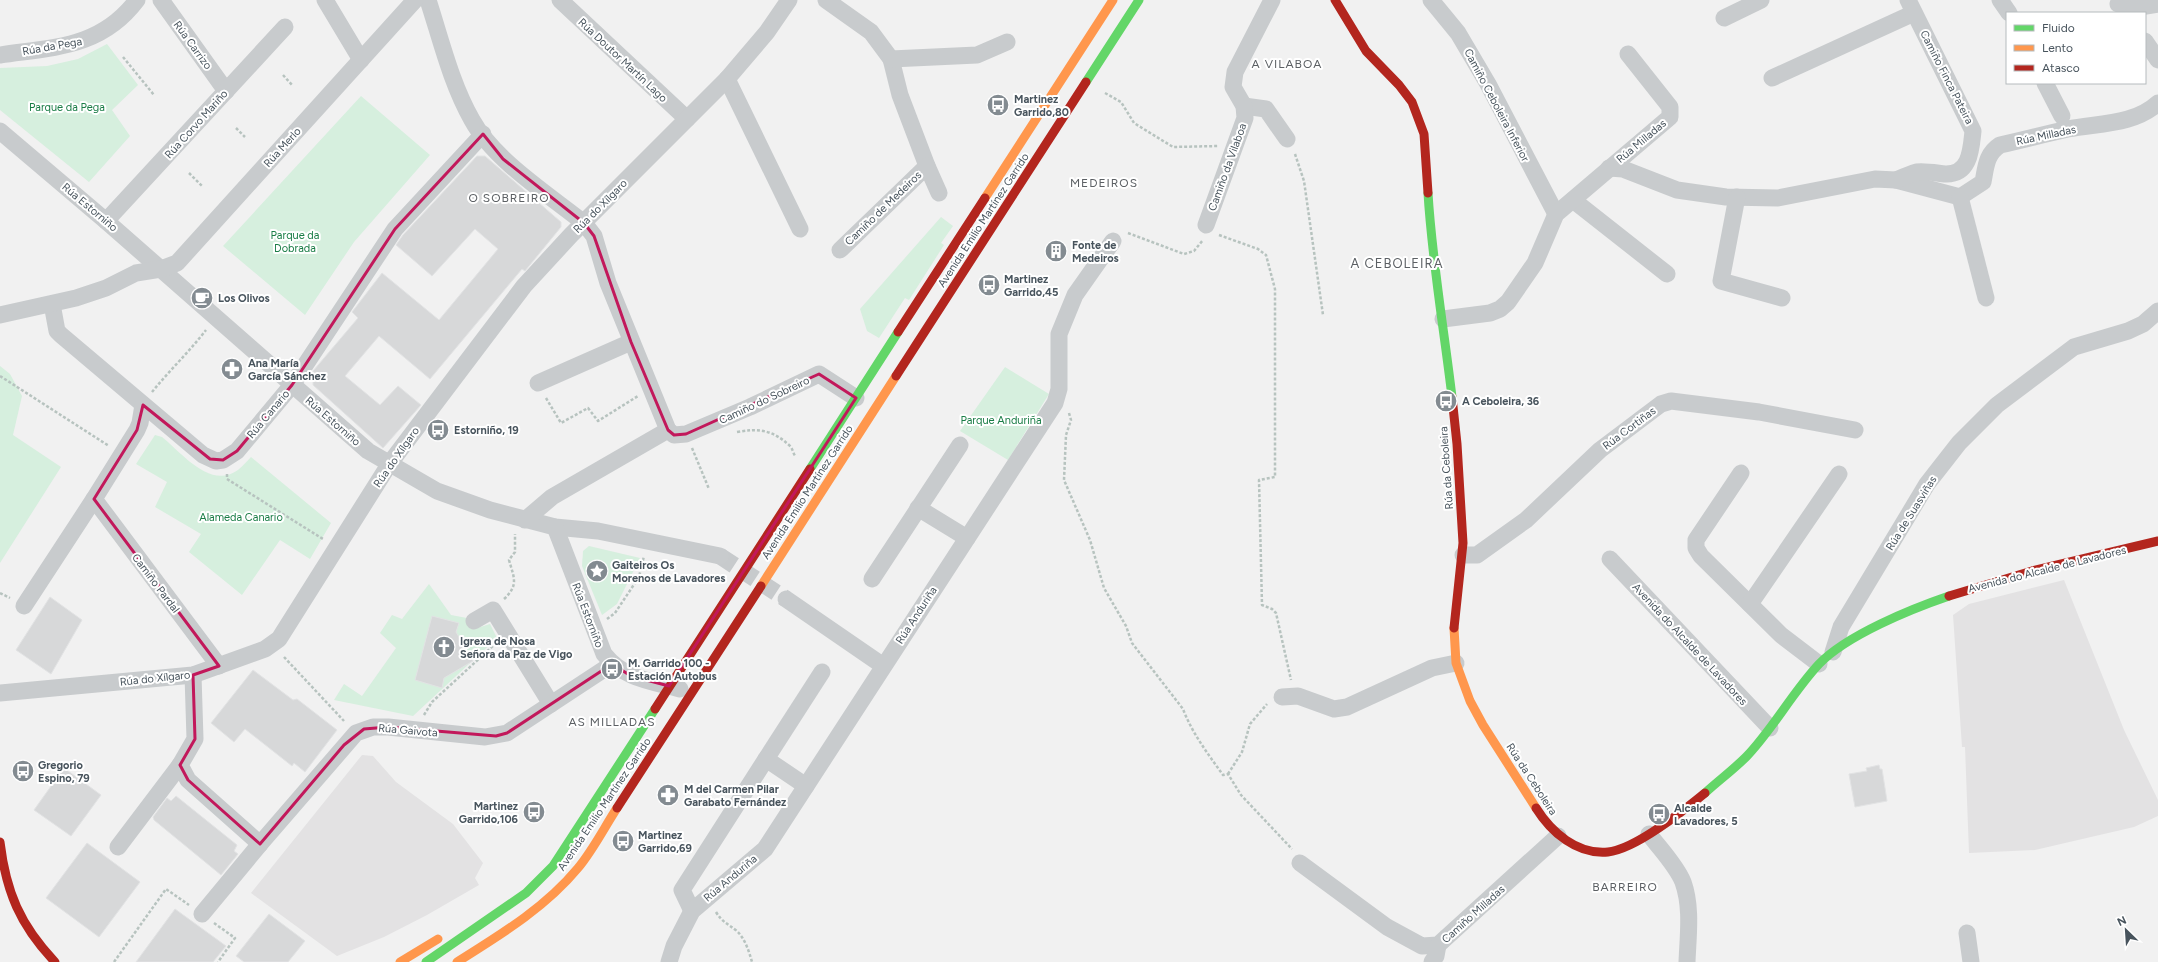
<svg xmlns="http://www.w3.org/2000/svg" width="2158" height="962" viewBox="0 0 2158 962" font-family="Figtree,sans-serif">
<rect width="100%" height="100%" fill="#f1f1f1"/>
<g fill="#e3e2e3">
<path d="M2064,580L2124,730L2158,800V816L2134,827L2035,850L1969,853L1965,747H1962L1953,615L1969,604Z"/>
<path d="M362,755L373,756L396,782L453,824L483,863L475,878L479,885L427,915L384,937L337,956L251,893Z"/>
</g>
<g fill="#d6efde">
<path d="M107,44L138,85L112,110L130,136L89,182L0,110V68L47,66L78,59Z"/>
<path d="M361,96L430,155L354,242L305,315L223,246Z"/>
<path d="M941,217L953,226L941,243L944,245L909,300L905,298L879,338L867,331L860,309Z"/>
<path d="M0,366L10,374L22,396L13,435L61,467L0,563Z"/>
<path d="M1005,367L1049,394L1008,460L960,431Z"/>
<path d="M155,435L162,437C182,453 210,490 238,470C243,466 247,461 251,457L331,523L310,559L280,540L242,595L189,552L201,534L155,507L167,482L136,464Z"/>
<path d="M589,546L640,558L617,604L602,615L582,566L583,551Z"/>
<path d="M429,584L451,615L467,618L474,629L490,624L497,638L413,716L334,700L344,684L362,696L396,648L380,633L392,615L402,619Z"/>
</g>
<g fill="#d7d8d9" stroke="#e2e3e4">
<path d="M477,156H485L561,222V227L525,271L522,269L430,379L379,336L345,376L380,405L398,386L421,405L383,448L313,385V371L358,318L352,312L382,273L439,320L498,249L475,229L432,276L396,245L403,235Z"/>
<path d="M50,597L82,620L51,674L16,650Z"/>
<path d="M432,616L459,623L456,632L473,661L444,678L442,688L415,680Z"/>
<path d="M253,670L293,700L297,699L337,730L305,772L294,763L292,766L245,729L234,742L211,723Z"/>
<path d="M1879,765L1880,769H1882L1887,801L1855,807L1849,774L1867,771L1866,768Z"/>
<path d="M64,768L101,795L71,836L34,810Z"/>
<path d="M176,796L237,845L234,851L238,854L221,875L154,820L153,817L167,798L171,801Z"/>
<path d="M87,843L140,882L99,937L46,898Z"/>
<path d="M175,909L226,946L213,962H136Z"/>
<path d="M269,914L305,941L288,962H244L236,956Z"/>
</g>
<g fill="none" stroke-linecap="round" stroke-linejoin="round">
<path stroke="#c7cacc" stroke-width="17" stroke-dasharray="17 8" stroke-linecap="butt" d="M720,556L786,599"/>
<g stroke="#b7c3bf" stroke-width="2.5" stroke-dasharray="3 2" stroke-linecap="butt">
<path d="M123,57L154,95"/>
<path d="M283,75L292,85"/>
<path d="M1105,93L1121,102L1134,123L1173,147L1218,146"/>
<path d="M236,128L245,137"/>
<path d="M1295,154L1304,181L1323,315"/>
<path d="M189,173L203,187"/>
<path d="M1128,233L1184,254L1194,251L1203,240"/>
<path d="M1219,235L1258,249L1266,255L1275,289V477L1259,480L1262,605L1272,609L1276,613L1291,680"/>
<path d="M0,376L109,446"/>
<path d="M152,392C169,371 189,352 206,330"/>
<path d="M546,398L561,423L588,408L598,421L638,396"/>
<path d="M1069,413L1071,420L1066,435L1064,480L1090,540L1104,588L1126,626L1132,643L1183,709C1192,733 1208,754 1223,775L1228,774L1241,795L1292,849"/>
<path d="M737,432C759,428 773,430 790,446C793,449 793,454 796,457"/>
<path d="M692,448L709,489"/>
<path d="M227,474V479L323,539"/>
<path d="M0,593L10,598"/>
<path d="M504,599C519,585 514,578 509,560L515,552V534"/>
<path d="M607,619L615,613L639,577L644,556"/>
<path d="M284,657L344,721"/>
<path d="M424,715L432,702L495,644"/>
<path d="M1228,774L1242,752L1250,724L1267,704"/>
<path d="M716,912C722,922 728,924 737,931C745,939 749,951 752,962"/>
<path d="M214,923L235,938L218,962"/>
<path d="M114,962L166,889L189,905"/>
</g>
<g stroke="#c8cbcd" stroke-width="17">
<path d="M161,0L226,91"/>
<path d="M325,0L361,60"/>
<path d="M428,0C441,40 451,83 472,120C494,160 549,195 584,223L594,236L608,283L668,430L674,435L686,434L750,407L819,374L856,398"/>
<path d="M560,0L687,119"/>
<path d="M826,0L871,32L891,59L900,95L927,166L840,250"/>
<path d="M1431,0L1458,33L1488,84L1556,214"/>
<path d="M2000,0L2009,13"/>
<path d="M2118,4L2141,7L2158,4"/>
<path d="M1724,18L1761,0"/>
<path d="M2145,41L2158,60"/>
<path d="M0,55C54,47 101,48 137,0"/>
<path d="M891,59L977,55L1007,42"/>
<path d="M1772,78L1914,13"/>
<path d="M727,79L800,229"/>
<path d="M2045,83L2062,116"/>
<path d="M1244,106L1266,109L1287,139"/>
<path d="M0,131L106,221L368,451L437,491L490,510L555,527L598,531L720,556"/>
<path d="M927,166L939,193"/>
<path d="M1609,168L1623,169L1677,190L1726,197L1778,198L1875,179L1896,180L1960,197L1983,182C1986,167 1986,154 2000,145C2023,140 2045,134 2068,129C2099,123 2134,125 2158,103"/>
<path d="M1896,180C1903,177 1910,174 1917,172C1925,171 1936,173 1945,174C1970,175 1971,150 1973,131L1908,0"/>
<path d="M1737,197L1721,281L1782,298"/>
<path d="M1960,197L1986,298"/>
<path d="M1573,200L1667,274"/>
<path d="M106,221L285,27"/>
<path d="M1206,225L1245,118L1244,106L1233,87L1235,72L1272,0"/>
<path d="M52,304L57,331L61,335L203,455L216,461L223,460L237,451L292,385L395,229L483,134"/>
<path d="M0,315L76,298L106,288L136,273L161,269L177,263L415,0"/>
<path d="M1443,319L1490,313L1500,309L1508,302L1535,263L1556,214L1670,117V107L1628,54"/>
<path d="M538,383L631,342"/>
<path d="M143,405L140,423L137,430L94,499L219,666"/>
<path d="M1741,473L1696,540V548L1701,556L1781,635L1819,664"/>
<path d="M918,508L967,538"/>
<path d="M525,520L552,497L668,430"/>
<path d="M555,527L604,654C624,679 650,681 680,689"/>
<path d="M1463,555H1477L1526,520L1600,450L1661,404L1671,401L1759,412L1855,430"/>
<path d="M1610,559L1770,728"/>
<path d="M872,579L960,445"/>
<path d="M786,599L882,665"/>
<path d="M1750,604L1839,474"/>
<path d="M24,606L94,499"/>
<path d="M474,621L493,610L551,704"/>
<path d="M1833,652L1841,627L1927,484L1959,443L1997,405L2074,347L2128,331L2143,324L2158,311"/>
<path d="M193,675L195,739L180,765L188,780L260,844L356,733L373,727H388L485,737L507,733L612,664"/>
<path d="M0,693L193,675L265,649L279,639L390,463L524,286L571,235L727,79L767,32L789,0"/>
<path d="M1282,697L1298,696L1334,709L1347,707L1432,668L1456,663"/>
<path d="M766,759L822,672"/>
<path d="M1649,834C1660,849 1676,865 1683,882C1692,907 1688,936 1687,962"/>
<path d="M118,847L180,765"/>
<path d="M1300,863L1387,927L1422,946L1438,945L1558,836"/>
<path d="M692,911L682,890L766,759L806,786"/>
<path d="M202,914L260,844"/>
<path d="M1967,933L1971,962"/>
<path d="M669,962L674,946L692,911L765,849L1055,403L1059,389V334L1075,295L1113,241"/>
<path d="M1432,962L1436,956L1438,945"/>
</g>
<g stroke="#63d668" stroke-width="9">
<path d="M1086,82L1139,0"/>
<path d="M1428,193C1432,261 1444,329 1452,397"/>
<path d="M810,469L898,332"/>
<path d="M1705,793C1718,781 1733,770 1746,757C1773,729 1792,693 1819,664C1847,635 1911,609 1949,596"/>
<path d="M426,962L526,893L553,866L655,709"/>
</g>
<g stroke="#ff974d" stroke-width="9">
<path d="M985,198L1113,0"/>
<path d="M761,586L896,376"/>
<path d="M1454,628L1456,663L1470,701L1483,725L1536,808"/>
<path d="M400,962L438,939"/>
<path d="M457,962C500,935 545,908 578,868C593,850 604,828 617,808"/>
</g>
<g stroke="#b3261e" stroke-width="9">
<path d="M1335,0L1366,51L1399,85L1412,102L1424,134L1428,193"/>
<path d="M898,332L985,198"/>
<path d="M896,376L1086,82"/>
<path d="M1452,397L1457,444L1463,543L1454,628"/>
<path d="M1949,596L2032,571L2158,541"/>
<path d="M655,709L810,469"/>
<path d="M617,808L761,586"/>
<path d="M1536,808C1551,832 1577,855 1608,852C1636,849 1683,811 1705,793"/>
<path d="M0,842C6,892 20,925 55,962"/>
</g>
</g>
<path fill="none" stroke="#c2185b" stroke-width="3" stroke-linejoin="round" d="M483,134L503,159L584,223L594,236L631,342L668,430L674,435L686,434L819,374L856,398L669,686L631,676L612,664L507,733L496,736L388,727L364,729L344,745L260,844L188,780L180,765L195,739L193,675L219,666L94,499L137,430L143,405L210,459L223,460L237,451L292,385L395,229Z"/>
<defs>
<g id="bus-disc" transform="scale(1.15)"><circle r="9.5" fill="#838b91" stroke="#fff"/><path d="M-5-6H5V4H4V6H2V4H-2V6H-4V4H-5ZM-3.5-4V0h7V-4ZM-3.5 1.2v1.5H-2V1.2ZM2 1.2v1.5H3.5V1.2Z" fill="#fff"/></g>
<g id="building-disc" transform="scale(1.15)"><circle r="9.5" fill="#838b91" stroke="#fff"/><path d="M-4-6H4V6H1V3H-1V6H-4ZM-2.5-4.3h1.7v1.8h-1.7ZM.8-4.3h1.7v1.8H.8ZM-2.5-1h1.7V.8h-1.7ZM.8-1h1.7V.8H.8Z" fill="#fff"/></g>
<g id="cafe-disc" transform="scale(1.15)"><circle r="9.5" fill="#838b91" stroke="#fff"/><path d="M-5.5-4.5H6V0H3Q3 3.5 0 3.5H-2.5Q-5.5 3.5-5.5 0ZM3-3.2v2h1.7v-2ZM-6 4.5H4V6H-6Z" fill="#fff"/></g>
<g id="pharmacy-disc" transform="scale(1.15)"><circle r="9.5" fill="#838b91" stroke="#fff"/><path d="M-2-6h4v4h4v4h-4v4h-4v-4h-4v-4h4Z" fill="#fff"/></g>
<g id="sight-disc" transform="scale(1.15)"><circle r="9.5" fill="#838b91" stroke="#fff"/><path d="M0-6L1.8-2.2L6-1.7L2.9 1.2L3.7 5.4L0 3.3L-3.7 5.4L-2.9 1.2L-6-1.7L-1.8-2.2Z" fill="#fff"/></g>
<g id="church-disc" transform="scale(1.15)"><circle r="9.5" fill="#838b91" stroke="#fff"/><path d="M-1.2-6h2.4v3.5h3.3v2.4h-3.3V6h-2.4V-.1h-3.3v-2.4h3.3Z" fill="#fff"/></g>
</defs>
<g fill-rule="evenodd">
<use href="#bus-disc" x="998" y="105"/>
<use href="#building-disc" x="1056" y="251"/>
<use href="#bus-disc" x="989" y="285"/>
<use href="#cafe-disc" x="202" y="298"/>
<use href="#pharmacy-disc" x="232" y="369"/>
<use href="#bus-disc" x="1446" y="401"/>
<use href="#bus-disc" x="438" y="430"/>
<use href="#sight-disc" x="597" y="571"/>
<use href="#church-disc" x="444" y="647"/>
<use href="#bus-disc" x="612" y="669"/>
<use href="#bus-disc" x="23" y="771"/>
<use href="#pharmacy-disc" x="668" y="795"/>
<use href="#bus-disc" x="534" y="812"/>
<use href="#bus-disc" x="1659" y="814"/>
<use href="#bus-disc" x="623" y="841"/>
</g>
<g text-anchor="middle" stroke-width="4" stroke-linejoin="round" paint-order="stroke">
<g font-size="11" fill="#48545d" stroke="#fff">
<text transform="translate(193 45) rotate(54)" y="4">Rúa Carrizo</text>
<text transform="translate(52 46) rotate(-10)" y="4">Rúa da Pega</text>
<text transform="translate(623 60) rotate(43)" y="4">Rúa Doutor Martín Lago</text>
<text transform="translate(1947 77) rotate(63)" y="4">Camiño Finca Pateira</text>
<text transform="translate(1497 105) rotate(62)" y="4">Camiño Ceboleira Inferior</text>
<text transform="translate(196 124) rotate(-48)" y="4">Rúa Corvo Mariño</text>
<text transform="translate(2046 135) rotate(-12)" y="4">Rúa Milladas</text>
<text transform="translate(1641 141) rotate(-40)" y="4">Rúa Milladas</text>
<text transform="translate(282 147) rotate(-48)" y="4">Rúa Merlo</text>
<text transform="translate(1227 167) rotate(-70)" y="4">Camiño da Vilaboa</text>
<text transform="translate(600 206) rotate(-45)" y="4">Rúa do Xílgaro</text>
<text transform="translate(90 207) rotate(40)" y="4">Rúa Estorniño</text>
<text transform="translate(883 208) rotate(-44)" y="4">Camiño de Medeiros</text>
<text transform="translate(983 220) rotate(-57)" y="4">Avenida Emilio Martínez Garrido</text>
<text transform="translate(764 400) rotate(-25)" y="4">Camiño do Sobreiro</text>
<text transform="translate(268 414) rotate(-50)" y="4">Rúa Canario</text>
<text transform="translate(333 421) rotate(41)" y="4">Rúa Estorniño</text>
<text transform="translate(1629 428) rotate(-37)" y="4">Rúa Cortiñas</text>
<text transform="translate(396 457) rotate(-55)" y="4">Rúa do Xílgaro</text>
<text transform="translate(1446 468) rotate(-94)" y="4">Rúa da Ceboleira</text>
<text transform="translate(807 492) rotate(-57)" y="4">Avenida Emilio Martínez Garrido</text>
<text transform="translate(1911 513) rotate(-58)" y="4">Rúa de Suasviñas</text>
<text transform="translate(2047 569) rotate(-14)" y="4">Avenida do Alcalde de Lavadores</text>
<text transform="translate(156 583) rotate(53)" y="4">Camiño Pardal</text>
<text transform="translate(588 615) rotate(69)" y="4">Rúa Estorniño</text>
<text transform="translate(916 615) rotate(-57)" y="4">Rúa Anduriña</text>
<text transform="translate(1690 644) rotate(47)" y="4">Avenida do Alcalde de Lavadores</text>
<text transform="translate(155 678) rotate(-6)" y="4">Rúa do Xílgaro</text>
<text transform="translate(408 730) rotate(5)" y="4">Rúa Gaivota</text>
<text transform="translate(1532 779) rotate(57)" y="4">Rúa da Ceboleira</text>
<text transform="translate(604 804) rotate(-56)" y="4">Avenida Emilio Martínez Garrido</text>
<text transform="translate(730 878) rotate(-40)" y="4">Rúa Anduriña</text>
<text transform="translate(1473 914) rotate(-42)" y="4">Camiño Milladas</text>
</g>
<g font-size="11" font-weight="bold" fill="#48545d" stroke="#fff" text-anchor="start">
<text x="1014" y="103">Martinez<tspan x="1014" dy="13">Garrido,80</tspan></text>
<text x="1072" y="249">Fonte de<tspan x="1072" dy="13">Medeiros</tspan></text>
<text x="1004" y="283">Martinez<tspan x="1004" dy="13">Garrido,45</tspan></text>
<text x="218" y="302">Los Olivos</text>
<text x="248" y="367">Ana María<tspan x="248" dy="13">García Sánchez</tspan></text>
<text x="1462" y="405">A Ceboleira, 36</text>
<text x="454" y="434">Estorniño, 19</text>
<text x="612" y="569">Gaiteiros Os<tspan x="612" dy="13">Morenos de Lavadores</tspan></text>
<text x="460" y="645">Igrexa de Nosa<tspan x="460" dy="13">Señora da Paz de Vigo</tspan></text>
<text x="628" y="667">M. Garrido 100 -<tspan x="628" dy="13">Estación Autobus</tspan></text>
<text x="38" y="769">Gregorio<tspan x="38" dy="13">Espino, 79</tspan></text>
<text x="684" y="793">M del Carmen Pilar<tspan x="684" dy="13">Garabato Fernández</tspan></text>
<text x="518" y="810" text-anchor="end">Martinez<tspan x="518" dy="13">Garrido,106</tspan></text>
<text x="1674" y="812">Alcalde<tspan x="1674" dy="13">Lavadores, 5</tspan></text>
<text x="638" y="839">Martinez<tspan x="638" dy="13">Garrido,69</tspan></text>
</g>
<g font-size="11" fill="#1a7d46" stroke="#fff">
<text x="67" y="111">Parque da Pega</text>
<text x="295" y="239">Parque da<tspan x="295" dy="13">Dobrada</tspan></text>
<text x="1001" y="424">Parque Anduriña</text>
<text x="241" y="521">Alameda Canario</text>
</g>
<g font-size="12" letter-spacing="1" fill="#5c6064" stroke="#fff">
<text x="1287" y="68">A VILABOA</text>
<text x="1104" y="187">MEDEIROS</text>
<text x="509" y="202">O SOBREIRO</text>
<text x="612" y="726">AS MILLADAS</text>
<text x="1625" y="891">BARREIRO</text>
</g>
<g font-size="13" letter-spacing="1" fill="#5c6064" stroke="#fff">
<text x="1397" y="268">A CEBOLEIRA</text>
</g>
</g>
<rect x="2006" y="12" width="140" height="72" fill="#ffffff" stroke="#b6bbbe"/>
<rect x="2014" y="25" width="20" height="6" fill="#63d668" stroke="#b6bbbe"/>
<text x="2042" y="32" font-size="12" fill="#48545d">Fluido</text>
<rect x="2014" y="45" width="20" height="6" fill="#ff974d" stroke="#b6bbbe"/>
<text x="2042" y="52" font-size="12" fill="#48545d">Lento</text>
<rect x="2014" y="65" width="20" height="6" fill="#b3261e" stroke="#b6bbbe"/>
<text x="2042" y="72" font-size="12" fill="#48545d">Atasco</text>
<g transform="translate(2126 930) rotate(335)" stroke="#ffffff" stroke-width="3" paint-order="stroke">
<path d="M0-3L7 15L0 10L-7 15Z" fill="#48545d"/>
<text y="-6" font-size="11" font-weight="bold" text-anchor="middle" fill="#48545d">N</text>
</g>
</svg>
